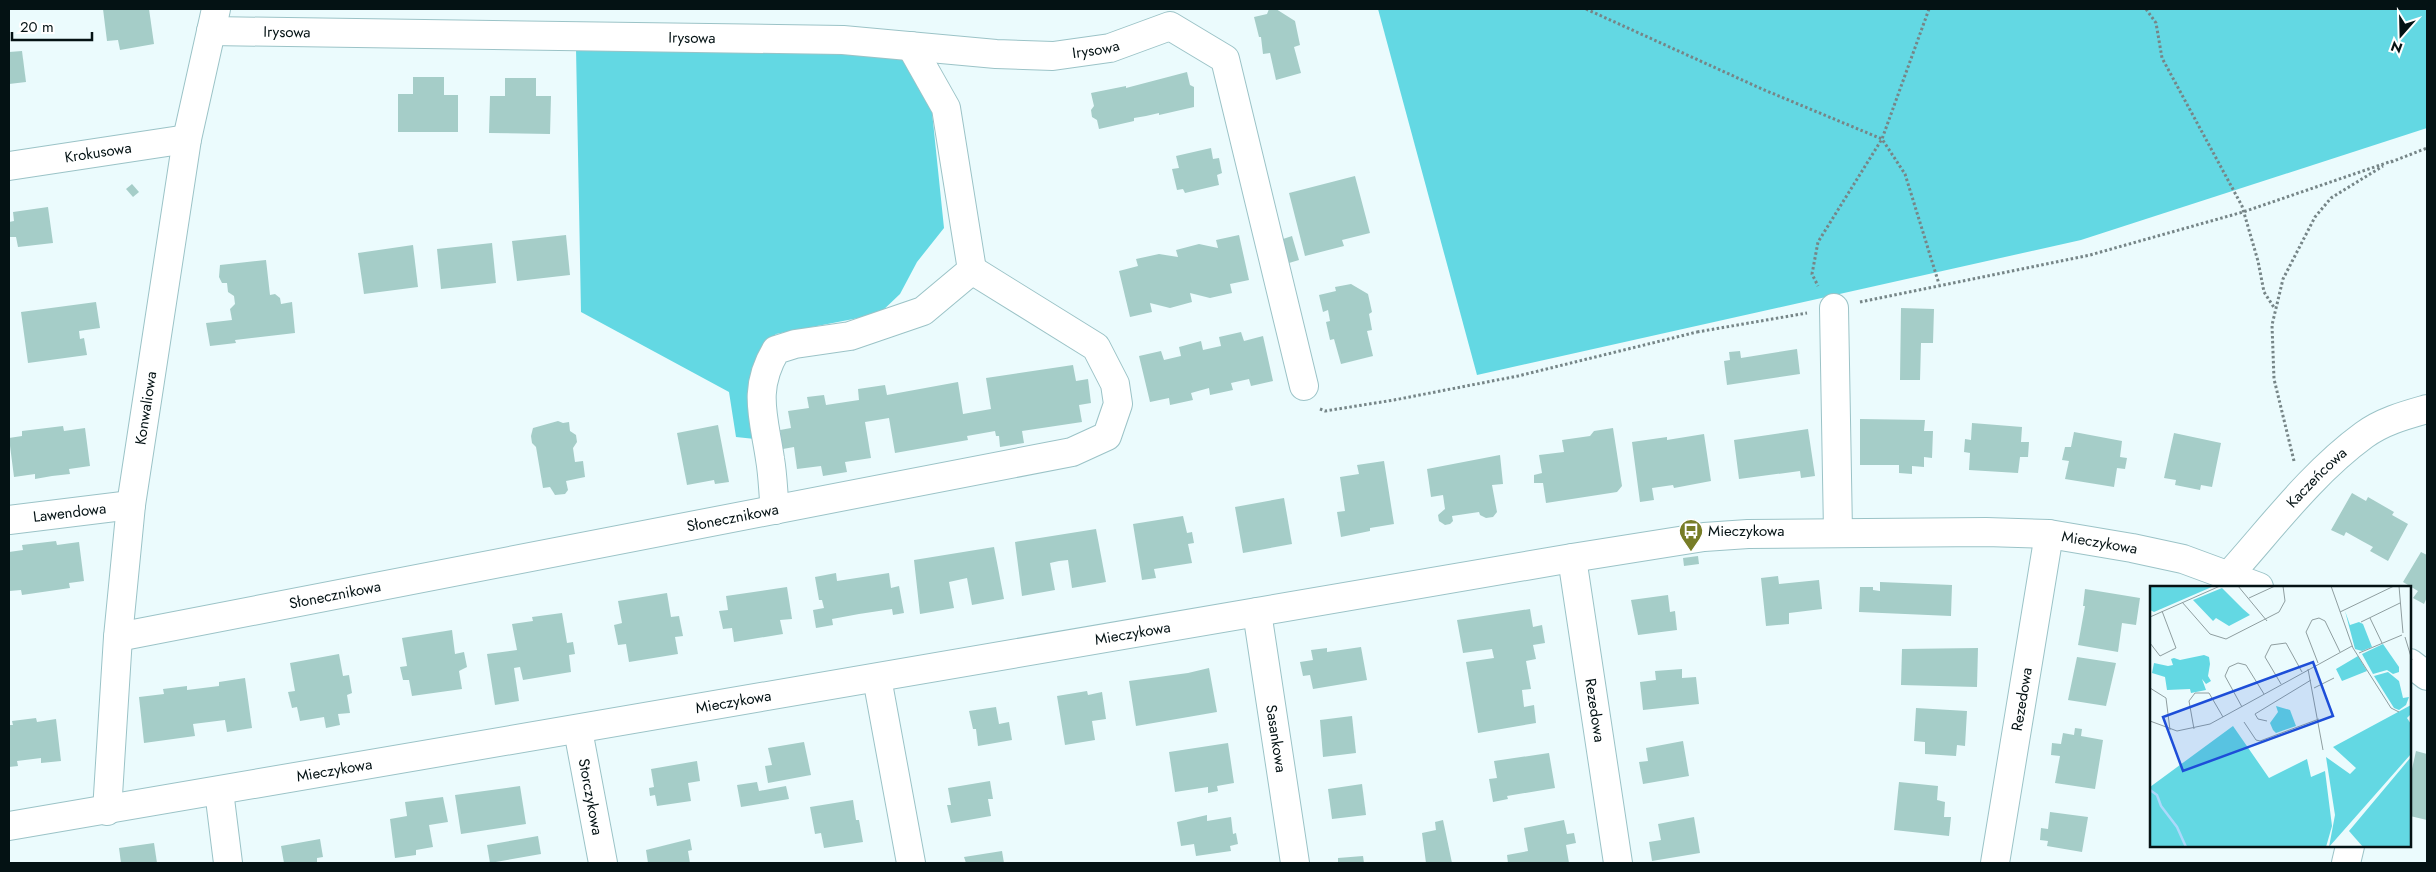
<svg xmlns="http://www.w3.org/2000/svg" width="2436" height="872" viewBox="0 0 2436 872" font-family="Jost,sans-serif">
<rect width="100%" height="100%" fill="#ebfbfd"/>
<g fill="#63d8e3">
<path d="M1378,9H2427V128L2081,240L1477,375Z"/>
<path d="M576,48L819,49L903,56L932,112L944,228L917,262L900,294L879,314L776,334L760,350L751,387L755,439L736,437L729,392L581,312Z"/>
</g>
<g fill="#a5cdc8">
<path d="M103,9H149L154,44L120,50L118,40L107,41Z"/>
<path d="M1269,9H1276L1295,21L1300,45L1294,47L1301,73L1276,80L1270,53L1263,54L1261,37H1259L1254,17L1267,14Z"/>
<path d="M22,51L26,82L9,84V52Z"/>
<path d="M1187,72L1190,85L1194,87V107L1159,115V113L1146,116L1134,118V121L1099,129L1097,120L1092,117L1091,110L1094,106L1091,93L1126,86V88Z"/>
<path d="M413,77H444V95H458V132H398V94H413Z"/>
<path d="M505,78H536V96H551L550,134L489,133L490,96H505Z"/>
<path d="M1211,148L1213,159L1219,158L1222,173L1217,175L1219,185L1185,193L1183,189L1177,190L1172,169L1179,168L1176,156Z"/>
<path d="M1355,176L1370,233L1342,240L1344,246L1305,256L1289,193Z"/>
<path d="M132,184L139,192L133,197L126,189Z"/>
<path d="M48,207L53,243L18,247L16,237H10L9,222L14,221L13,212Z"/>
<path d="M566,235L570,275L517,281L512,241Z"/>
<path d="M1239,235L1249,280L1230,284L1232,293L1210,298L1190,293L1192,302L1170,308L1150,303L1152,312L1130,317L1119,271L1138,266L1136,259L1159,254L1178,257L1176,250L1199,244L1218,248L1216,240Z"/>
<path d="M1292,236L1299,260L1289,263L1283,239Z"/>
<path d="M492,243L496,283L441,289L437,249Z"/>
<path d="M413,245L418,287L364,294L358,253Z"/>
<path d="M266,260L270,295L275,294L280,298L281,304L292,302L295,333L235,340L236,343L210,346L206,323L232,320L230,309L235,304L234,296L228,292L227,283H222L219,277L220,265Z"/>
<path d="M1351,284L1368,294L1372,312L1369,314L1372,330L1367,331L1373,356L1341,364L1334,339L1330,340L1326,322L1330,321L1328,310L1323,312L1319,295L1336,291L1335,287Z"/>
<path d="M96,302L100,328L79,331L80,339L84,338L87,355L28,363L21,312Z"/>
<path d="M1901,308L1934,309L1933,343H1921L1920,380H1900Z"/>
<path d="M1241,332L1244,341L1263,336L1273,381L1251,386L1249,379L1231,383L1233,390L1210,395L1209,388L1191,393L1193,400L1170,405L1169,398L1150,402L1139,356L1161,351L1164,360L1181,356L1179,347L1201,341L1203,350L1221,346L1219,337Z"/>
<path d="M1797,349L1800,374L1727,385L1724,361L1730,360L1729,352L1740,351L1741,358Z"/>
<path d="M1073,365L1076,381L1088,379L1091,403L1079,405L1082,422L1022,431L1024,443L1000,447L999,436H996L995,431L967,436L968,440L895,453L889,418L865,422L871,458L845,462L847,472L823,476L821,466L797,469L794,447L783,449L780,430L791,428L788,411L809,408L807,397L824,395L826,405L859,400L858,389L885,385L887,395L958,382L963,414L991,409L986,378Z"/>
<path d="M1860,419L1925,420L1924,431H1933L1932,458L1924,457V467L1912,466V474L1899,473V465H1860Z"/>
<path d="M558,421L563,423L569,422L570,431L576,435L577,442L573,448L575,462L583,461L585,477L566,481L568,490L565,494L555,495L550,487L543,488L536,447L532,443L531,436L533,428Z"/>
<path d="M1972,423L2022,427L2021,442H2029L2028,457H2020L2018,473L1969,470L1970,453L1964,452L1965,439L1971,440Z"/>
<path d="M718,425L729,482L715,484L714,480L687,485L677,433Z"/>
<path d="M63,426L64,431L85,428L90,466L69,469L70,474L52,476L35,479V474L14,477L9,438L22,436V431Z"/>
<path d="M1613,428L1622,486L1617,492L1546,503L1543,483H1534V475L1542,473L1539,455L1564,452L1562,440L1590,436L1594,431Z"/>
<path d="M1808,429L1815,476L1801,478L1800,471L1739,479L1734,440Z"/>
<path d="M2074,432L2122,441L2120,457L2127,458L2125,469L2117,468L2114,487L2065,479L2069,461L2062,460L2065,447H2071Z"/>
<path d="M2174,433L2221,443L2212,487L2201,485L2200,490L2175,485L2176,480L2164,478Z"/>
<path d="M1704,434L1711,481L1674,488L1673,485L1652,488L1654,500L1640,502L1632,442L1667,437V440Z"/>
<path d="M1500,455L1503,484L1492,485L1497,512L1493,517L1486,518L1480,515L1479,512L1452,516L1453,521L1450,524L1445,525L1439,521L1438,515L1445,509L1443,495L1431,497L1427,469Z"/>
<path d="M1384,461L1394,524L1370,528V531L1341,537L1337,512L1345,511L1340,477L1359,474L1357,465Z"/>
<path d="M2352,493L2366,501L2368,497L2394,512L2392,515L2408,524L2388,561L2370,551L2373,547L2362,541L2346,532L2344,536L2331,530Z"/>
<path d="M1284,498L1292,544L1243,553L1235,507Z"/>
<path d="M1183,516L1187,533L1192,532L1194,543L1188,544L1192,563L1154,569L1156,578L1142,580L1133,524Z"/>
<path d="M1096,529L1106,582L1072,588L1068,560L1059,561L1050,563L1055,590L1022,596L1015,542Z"/>
<path d="M56,541L57,545L79,542L84,581L69,583L70,588L22,595L21,590L9,591V552L23,550L22,545Z"/>
<path d="M994,547L1004,599L972,605L967,578L949,582L954,608L920,614L914,560Z"/>
<path d="M2421,552L2427,555V597L2424,604L2413,598L2418,591L2403,582Z"/>
<path d="M1698,556L1699,564L1684,566L1683,558Z"/>
<path d="M836,573L837,581L889,573L891,588L899,586L904,613L893,615L892,609L859,614L832,619L833,625L816,628L813,610L824,608L822,600H819L815,577Z"/>
<path d="M1778,576L1779,584L1819,580L1822,609L1789,613V624L1766,626L1761,578Z"/>
<path d="M1880,582L1952,585L1951,616L1859,612L1860,587H1873V590L1880,591Z"/>
<path d="M787,587L792,619L780,620L783,634L734,642L732,628L723,629L719,611L728,610L726,596Z"/>
<path d="M2085,589L2140,598L2136,625L2122,623L2118,652L2078,645L2085,606H2083Z"/>
<path d="M667,593L671,617L679,616L683,636L675,637L678,654L629,662L626,644L618,645L614,625L622,623L618,601Z"/>
<path d="M1668,595L1670,612L1675,611L1677,630L1638,635L1631,600Z"/>
<path d="M1530,609L1533,627L1542,625L1545,643L1533,645L1536,659L1526,661L1531,689L1522,690L1524,707L1534,705L1536,723L1478,733L1466,662L1494,658L1492,649L1463,653L1457,620Z"/>
<path d="M562,613L567,643L573,642L575,654L569,655L571,672L523,680L520,667L514,668L519,701L495,705L487,654L517,650L512,624L533,621L532,617Z"/>
<path d="M452,630L455,654L464,652L467,667L459,671L462,689L412,696L409,680H403L400,667L407,666L402,638Z"/>
<path d="M1361,647L1367,680L1313,689L1310,675L1303,676L1300,662L1313,660L1311,650L1327,648V652Z"/>
<path d="M1978,648L1977,687L1901,685L1902,649Z"/>
<path d="M339,654L343,676L349,675L352,693L347,695L350,713L338,714L340,725L326,728L324,717L300,721L297,707L292,708L288,692L295,691L290,663Z"/>
<path d="M2077,657L2116,663L2106,706L2068,700Z"/>
<path d="M1209,668L1217,712L1136,726L1129,681L1188,673Z"/>
<path d="M1682,669V678L1696,677L1699,704L1643,710L1640,682L1656,680L1655,671Z"/>
<path d="M245,678L252,728L227,732L225,720L193,724L195,736L144,743L139,697L164,694L163,689L187,686V690L219,686V682Z"/>
<path d="M1087,691L1088,695L1102,692L1106,719L1092,721L1095,740L1065,745L1057,696Z"/>
<path d="M996,707L999,724L1009,722L1012,740L978,746L976,729H973L969,711Z"/>
<path d="M1916,708L1967,711L1965,746L1957,745L1956,756L1925,754V742L1914,741Z"/>
<path d="M1352,716L1356,753L1323,757L1320,720Z"/>
<path d="M36,718L37,722L56,719L61,761L41,763V758L17,761L18,766L9,767V725H13L12,721Z"/>
<path d="M2075,728L2082,729L2081,736L2103,740L2095,789L2055,783L2060,756L2051,755L2052,743L2061,744L2063,733L2074,735Z"/>
<path d="M1683,741L1689,776L1643,784L1639,762L1648,761L1646,748Z"/>
<path d="M804,742L811,775L768,783L765,766L772,765L768,748Z"/>
<path d="M1228,743L1234,783L1217,786L1218,791L1208,793V787L1175,792L1169,752Z"/>
<path d="M2416,751L2427,754V820L2410,816V778Z"/>
<path d="M1549,753L1555,788L1507,796L1508,799L1493,802L1489,779L1497,778L1494,761Z"/>
<path d="M697,761L700,781L688,783L691,801L657,806L655,795L650,796L649,788L654,787L651,769Z"/>
<path d="M990,781L993,799H988L991,816L951,823L947,805H951L948,788Z"/>
<path d="M757,782L759,791L786,786L789,799L741,807L737,785Z"/>
<path d="M1899,782L1938,786L1937,800L1945,802L1944,817H1951L1949,836L1894,830Z"/>
<path d="M1362,784L1366,815L1332,819L1328,789Z"/>
<path d="M520,786L526,824L461,834L455,795Z"/>
<path d="M443,797L448,822L429,825L433,847L416,850V855L395,858L390,819L407,816L405,802Z"/>
<path d="M853,800L856,820H859L863,842L824,848L821,833L815,834L810,807Z"/>
<path d="M2050,812L2088,817L2082,852L2047,846L2048,841L2040,840L2041,828L2048,829Z"/>
<path d="M1207,815V821L1231,817L1233,834L1236,833L1238,844L1230,846L1231,851L1196,856L1194,844L1181,846L1177,822Z"/>
<path d="M1694,817L1700,853L1652,861L1649,842L1661,840L1658,824Z"/>
<path d="M1443,820L1452,863H1426L1422,833L1436,830L1435,822Z"/>
<path d="M1564,820L1567,834L1574,833L1576,843L1566,845L1569,863H1508L1507,855L1528,851L1524,828Z"/>
<path d="M538,836L541,854L490,863L487,845Z"/>
<path d="M320,839L323,857L317,858V863H284L281,846Z"/>
<path d="M690,839L692,850L688,851L690,863H648L646,850Z"/>
<path d="M154,843L157,863H121L119,848Z"/>
<path d="M1002,851L1004,863H966L964,857Z"/>
<path d="M1363,856L1364,863H1338V858Z"/>
</g>
<g fill="none" stroke-linecap="round" stroke-linejoin="round">
<g stroke="#9bc3c7" stroke-width="30">
<g id="minor">
<path id="s1" d="M211,31L843,40L996,54L1053,56L1110,48L1170,26L1225,59L1304,386"/>
<path id="s2" d="M9,166L187,139"/>
<path d="M1834,308L1838,532"/>
<path d="M775,510C773,493 773,476 770,459C764,417 752,390 776,350L795,344L850,336L923,311L972,270L946,108L911,46"/>
<path id="s3" d="M9,520L131,505"/>
<path id="s4" d="M1572,558L1618,863"/>
<path id="s5" d="M2229,575C2272,527 2312,473 2364,435C2383,421 2406,415 2427,409"/>
<path id="s6" d="M1257,612L1295,863"/>
<path id="s7" d="M118,637L1072,452L1107,436L1118,404L1115,384L1096,347L972,270"/>
<path d="M2410,663L2427,676"/>
<path d="M877,678L911,863"/>
<path id="s8" d="M578,730L603,863"/>
<path d="M219,791L228,863"/>
<path id="s9" d="M107,811L118,637L131,505L187,139L216,9"/>
<path id="s10" d="M9,826L1572,558L1704,537L1748,534L1986,532L2049,534L2132,548L2183,559L2259,587"/>
<path id="s11" d="M1995,863L2049,534"/>
<path d="M2346,863L2350,846"/>
</g>
</g>
<g stroke="#768587" stroke-width="3" stroke-dasharray="2.5 2.5" stroke-linecap="butt">
<path d="M1586,9L1762,89L1882,139L1818,242L1812,274L1818,286"/>
<path d="M1929,9L1882,139L1905,174L1939,284"/>
<path d="M2146,9L2156,23L2162,58L2242,206L2258,261L2264,292L2275,309"/>
<path d="M2391,162L2427,148"/>
<path d="M1860,302L2090,255L2243,212L2392,161"/>
<path d="M1697,332L1807,313"/>
<path d="M1320,409L1325,411L1394,400L1518,376L1697,332"/>
<path d="M2294,461L2274,379L2272,325L2283,279L2315,217L2331,198L2383,166"/>
</g>
<use href="#minor" stroke="#fff" stroke-width="28"/>
</g>
<defs>
<g id="bus-pin" transform="scale(1.25)"><path d="M0 17L-7.5 6A9.5 9.5 0 1 1 7.5 6Z" fill="#777d27" stroke="#fff"/><path d="M-5-6H5V4H4V6H2V4H-2V6H-4V4H-5ZM-3.5-4V0h7V-4ZM-3.5 1.2v1.5H-2V1.2ZM2 1.2v1.5H3.5V1.2Z" fill="#fff"/></g>
</defs>
<g fill-rule="evenodd">
<use href="#bus-pin" x="1691" y="531"/>
</g>
<g text-anchor="middle" stroke-width="4" stroke-linejoin="round" paint-order="stroke">
<g font-size="15" fill="#041214" stroke="#fff">
<text dy="5" stroke="none"><textPath href="#s1" startOffset="76">Irysowa</textPath></text>
<text dy="5" stroke="none"><textPath href="#s1" startOffset="481">Irysowa</textPath></text>
<text dy="5" stroke="none"><textPath href="#s1" startOffset="886">Irysowa</textPath></text>
<text dy="5" stroke="none"><textPath href="#s2" startOffset="90">Krokusowa</textPath></text>
<text dy="5" stroke="none"><textPath href="#s9" startOffset="405">Konwaliowa</textPath></text>
<text dy="5" stroke="none"><textPath href="#s5" startOffset="131">Kaczeńcowa</textPath></text>
<text dy="5" stroke="none"><textPath href="#s3" startOffset="61">Lawendowa</textPath></text>
<text dy="5" stroke="none"><textPath href="#s7" startOffset="626">Słonecznikowa</textPath></text>
<text dy="5" stroke="none"><textPath href="#s10" startOffset="2116">Mieczykowa</textPath></text>
<text dy="5" stroke="none"><textPath href="#s7" startOffset="221">Słonecznikowa</textPath></text>
<text dy="5" stroke="none"><textPath href="#s10" startOffset="1140">Mieczykowa</textPath></text>
<text dy="5" stroke="none"><textPath href="#s11" startOffset="166">Rezedowa</textPath></text>
<text dy="5" stroke="none"><textPath href="#s10" startOffset="735">Mieczykowa</textPath></text>
<text dy="5" stroke="none"><textPath href="#s4" startOffset="154">Rezedowa</textPath></text>
<text dy="5" stroke="none"><textPath href="#s6" startOffset="128">Sasankowa</textPath></text>
<text dy="5" stroke="none"><textPath href="#s10" startOffset="330">Mieczykowa</textPath></text>
<text dy="5" stroke="none"><textPath href="#s8" startOffset="68">Storczykowa</textPath></text>
</g>
<g font-size="15" fill="#041214" stroke="#fff" text-anchor="start">
<text x="1708" y="536">Mieczykowa</text>
</g>
</g>
<g transform="translate(2150 586)">
<rect width="261" height="261" fill="#ebfbfd"/>
<path d="M0,0H64L4,26L0,24ZM72,2L93,23L100,29L79,40L66,32L63,35L43,14ZM195,25L200,39L209,36L213,38L222,61L212,65L205,63ZM233,58L249,81V86L243,88L237,84L223,88L212,68ZM54,69L59,71L60,78L58,90L61,95L56,98L52,93L56,104L41,107L40,103L17,104L15,91L2,87L4,77L18,80L23,79L21,73L24,72L30,74ZM208,70L217,85L192,95L186,83ZM238,86L249,95L253,112L259,111L256,119L249,124L244,122L224,90ZM261,119V128L257,132L261,138V168L179,261L185,229L176,171L200,188L206,182L183,161ZM126,120L140,124L146,140L126,147L123,144L120,137L128,126ZM83,140L119,192L157,173L161,191L175,185L182,240L176,261H0V201ZM261,171V261H213L199,245Z" fill="#63d8e3"/>
<path fill="none" stroke="#abd9fb" stroke-width="2.5" d="M0,204L7,209L11,220L27,241L36,261"/>
<path fill="none" stroke="#8f9ea0" stroke-width="1" d="M88,0L117,35M181,0L203,62L241,122L249,126M249,0L253,47M99,12L125,0M32,16L60,48L76,53L129,26L135,15L133,0M190,26L244,0M0,31L70,0M220,32L232,57M211,36L250,17M255,51L262,74M0,57L10,70L26,62L12,25M209,67L252,49M168,77L156,46L162,34L169,32L175,35L190,66M158,83L173,164M131,98L115,71L121,59L136,57L152,86M0,102L16,112L20,144M164,102L184,92M92,121L75,90L79,81L88,77L96,79L114,108M0,135L27,145L60,138L202,60M117,135L108,133L105,128L161,94M94,136L106,154L110,155L169,133M44,143L39,115L45,107H59L73,131"/>
<path fill="#1d4ed8" fill-opacity="0.15" stroke="#1d4ed8" stroke-width="2.5" d="M163,76L183,130L33,185L13,131Z"/>
<rect width="261" height="261" fill="none" stroke="#041214" stroke-width="2.5"/>
</g>
<rect width="2436" height="872" fill="none" stroke="#041214" stroke-width="20"/>
<g transform="translate(2401 35) rotate(200)" stroke="#ffffff" stroke-width="4" paint-order="stroke">
<path d="M0-4L9 19L0 12L-9 19Z" fill="#041214"/>
<text y="-8" font-size="14" font-weight="bold" text-anchor="middle" fill="#041214">N</text>
</g>
<path d="M12 32v8h80v-8" fill="none" stroke="#041214" stroke-width="2.5"/>
<text x="20" y="32" font-size="15" fill="#041214" stroke="#ffffff" stroke-width="4" paint-order="stroke">20 m</text>
</svg>
